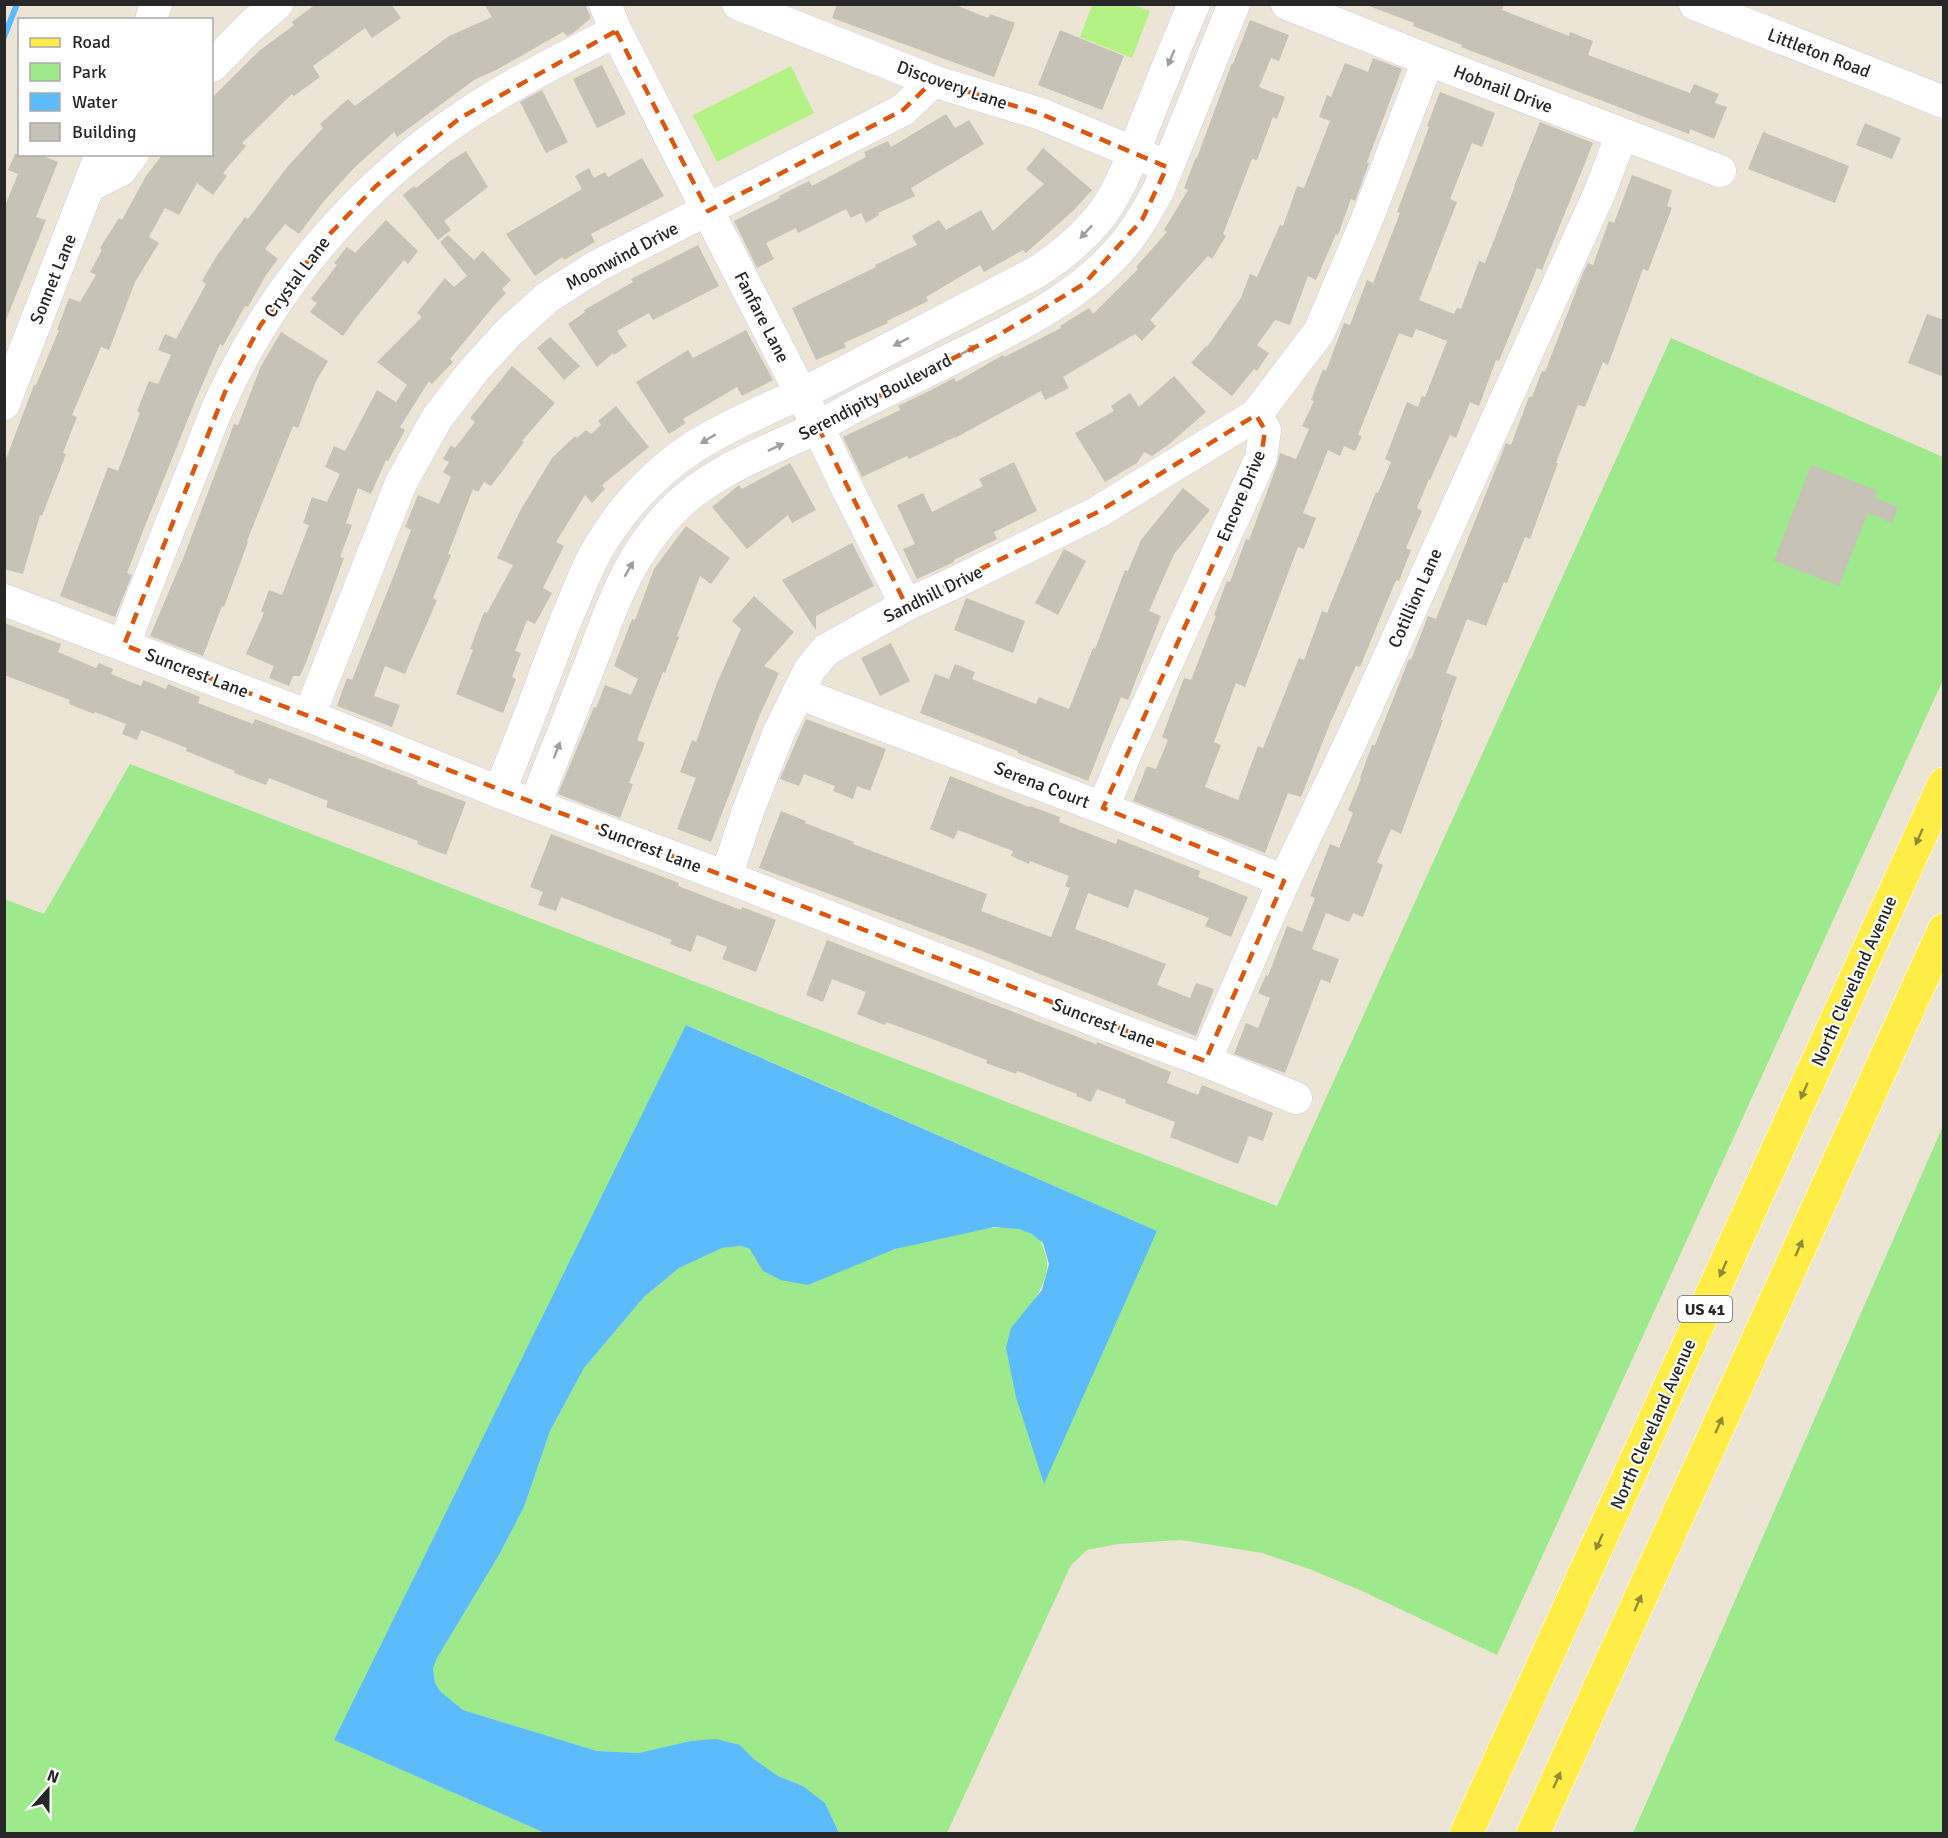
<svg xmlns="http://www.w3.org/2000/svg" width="1948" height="1838" viewBox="0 0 1948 1838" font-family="Signika,sans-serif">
<rect width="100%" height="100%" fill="#ece5d6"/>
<g fill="#9ee98b">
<path d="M1671,338L1943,457V680L1497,1655L1362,1591L1312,1570L1262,1553L1181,1540L1118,1544L1087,1550L1071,1565L947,1833H839L825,1803L803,1786L778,1776L755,1760L740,1745L639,1753L597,1751L463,1710L441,1692L435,1683L433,1668L437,1658L499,1555L524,1507L550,1431L584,1368L644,1297L679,1268L722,1248L741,1246L750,1249L755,1256L808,1285C836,1273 864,1260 893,1250C909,1244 926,1242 943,1238C971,1232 1034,1211 1045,1252C1051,1271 1043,1287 1032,1303L1157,1231L687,1025L335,1740L545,1833H5L4,899L44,914L130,764L1277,1206Z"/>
<path d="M1943,1126V1833H1633Z"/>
</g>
<g fill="#b5f285">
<path d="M1092,5H1133L1150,11L1132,58L1080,37Z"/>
<path d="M791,66L814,113L717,162L693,115Z"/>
</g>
<path fill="#5bbbfb" d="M686,1025L1157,1231L1044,1484L1016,1397L1006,1348L1011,1328L1042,1290L1049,1264L1043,1243L1032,1234L1019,1229L994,1227L895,1249L808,1285L781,1280L763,1271L750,1249L741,1246L722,1248L679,1268L644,1297L584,1368L550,1431L524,1507L499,1555L437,1658L433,1668L435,1683L441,1692L463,1710L597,1751L639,1753L691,1741L716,1739L740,1745L755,1760L778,1776L803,1786L825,1803L839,1833H545L334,1740Z"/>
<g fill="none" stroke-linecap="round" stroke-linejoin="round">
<path stroke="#5bbbfb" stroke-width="6" d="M4,37L17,4"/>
</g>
<g fill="#c6c2b6" fill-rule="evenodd">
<path d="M316,4H391L401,18L372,38L365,28L313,66L320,77L294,96L292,94L242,143L246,146L223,173L227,176L213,195L197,183L179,215L165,208L149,237L159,243L135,282L109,350L101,347L72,415L77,417L63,453L66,454L42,516L40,515L23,574L4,569V464L34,385H36L59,330H57L69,298L80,302L96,275L90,272L102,250L100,248L119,218L122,220L146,176L163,154H212V98L259,51L294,25L292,22Z"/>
<path d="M484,4H585L591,18L573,33L567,36L563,32L496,70L474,80L397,137L394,132L354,168L324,201L299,234L285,224L265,249L278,259L266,275L248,307L245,306L223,346L220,344L196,399L143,531L127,573L132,575L115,617L60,596L108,467L118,471L140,413L137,411L149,381L158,384L171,355L158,350L165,334L176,339L206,284L202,281L216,257L245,217L248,219L288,166L323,128L320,124L348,99L355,106L449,36L492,17Z"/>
<path d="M837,4H953L988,18L990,14L1015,23L994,77L832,18Z"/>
<path d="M1370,4H1504L1502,10L1569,36L1570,32L1593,41L1588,55L1690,93L1694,84L1719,94L1715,103L1727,107L1714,139L1690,129L1689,134L1461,47L1462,45L1413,26L1414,23L1369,6Z"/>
<path d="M1250,20L1289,35L1279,61L1271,58L1259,87L1285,97L1277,119L1273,117L1257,160L1252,159L1223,234L1226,236L1212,259L1208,256L1150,320L1156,326L1142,341L1135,334L1063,377L1069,388L1045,400L1041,391L955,438V437L909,459L907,456L862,477L843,437L900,410L898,406L931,390L954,378L956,382L1003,355L1004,357L1061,328L1060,326L1089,308L1093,314L1138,269L1136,267L1167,232L1164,230L1188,190L1184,188L1196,157L1197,158L1232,63L1233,64Z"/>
<path d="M1060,30L1124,56L1102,110L1038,85Z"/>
<path d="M1373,58L1402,69L1367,162L1369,163L1355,201L1351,199L1338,235L1336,234L1316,280L1308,276L1290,325L1275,320L1257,345L1269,353L1257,371L1254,369L1232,396L1191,363L1206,346L1207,347L1241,298L1250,274L1257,277L1280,225L1283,226L1297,186L1304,188L1330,121L1319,117L1327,95L1331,97L1345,63L1368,72Z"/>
<path d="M602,65L626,114L597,128L573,79Z"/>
<path d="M542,90L568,142L546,153L520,102Z"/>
<path d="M1440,92L1495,113L1482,147L1472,143L1450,199L1457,202L1419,300L1454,314L1457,308L1461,309L1479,261L1485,263L1515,186H1514L1540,122L1593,143L1542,270L1537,268L1499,361L1496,360L1479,406L1470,402L1456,438L1450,435L1430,480L1429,479L1417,508L1422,511L1406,548L1411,550L1399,581L1396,580L1360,667L1356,666L1331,721L1301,797L1288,793L1265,853L1133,801L1147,766L1156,769L1168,740L1162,737L1184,678L1191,680L1216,616L1214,615L1227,581L1230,582L1246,539L1249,540L1277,465L1280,453L1296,459L1309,429L1302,426L1314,401L1311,400L1323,369L1326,371L1344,323L1350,325L1367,280L1373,283L1400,213L1397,212L1429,127L1427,126ZM1416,329L1447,341L1425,397L1422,396L1418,407L1407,402L1385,459L1391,462L1378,493L1376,492L1327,613L1322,611L1304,660L1299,658L1263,748L1258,746L1238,800L1205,787L1221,745L1214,742L1236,683L1245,687L1298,547L1304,549L1316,518L1303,513L1328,450L1340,456L1344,446L1355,451L1362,436L1358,435L1399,333L1412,338Z"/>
<path d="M946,114L955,128L969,120L984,144L911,188L915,196L878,213L879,215L866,223L861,213L851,218L846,209L798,233L796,228L766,243L774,259L757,268L734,221L780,198L779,196L809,181L812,186L866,157L864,152L888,141L891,147Z"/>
<path d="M1865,123L1901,138L1892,159L1856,145Z"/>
<path d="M1763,132L1849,166L1835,203L1748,169Z"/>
<path d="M1043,148L1092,190L1074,210L1026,253L1023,250L984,272L980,265L926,297L928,301L887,321L888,323L844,343L846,347L816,360L792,308L876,267L875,265L917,245L912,236L939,220L946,230L981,210L993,231L1044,184L1026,169Z"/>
<path d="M466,151L488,187L444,221L451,230L438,240L403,195L414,186L416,188L450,161Z"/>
<path d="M15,154H39L58,162L36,217L46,220L6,320H4V208L18,174L8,170Z"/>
<path d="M642,158L664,196L591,234L595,242L564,260L562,257L535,276L506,234L582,189L575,176L589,168L594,178L605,172L608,177Z"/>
<path d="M1632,175L1672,190L1667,206L1672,208L1648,271L1643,269L1608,365L1603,362L1585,407L1578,405L1556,463H1558L1530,539L1525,537L1507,583L1504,582L1486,626L1467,619L1446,673L1457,677L1441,720H1443L1401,834L1391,829L1377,862L1383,865L1363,917L1353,913L1349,922L1326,913L1312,949L1339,959L1330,983L1321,979L1285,1073L1234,1054L1246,1023L1258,1028L1270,998L1258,993L1266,975L1268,976L1287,926L1302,932L1315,898L1310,896L1330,844L1339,848L1353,813L1348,810L1361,779L1360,778L1372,745H1375L1409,659L1411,660L1428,616L1436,619L1506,443L1511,445L1529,397H1532L1542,371L1545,372L1583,273L1588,263L1593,265L1609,221L1614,223Z"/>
<path d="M386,220L418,251L408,264L404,260L358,315L343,336L310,312L317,303L311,299L337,265L334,263L347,247L355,253Z"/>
<path d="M448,235L474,260L483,251L511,280L502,289L506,293L493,307L450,359L453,362L432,384L429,381L400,427L405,430L388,461L386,460L371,494L358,488L346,523L352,525L340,557L344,558L307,660L300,676H293L289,686L269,678L274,666L246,654L264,613L261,611L269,590L282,595L309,525L303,523L312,497L327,502L340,474L325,467L334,446L345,451L377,390L396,402L407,385L377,362L422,317L417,313L445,278L454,287L467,276L440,242Z"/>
<path d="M698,245L719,286L653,320L649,313L617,331L627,346L614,355L613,353L597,367L568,324L585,312L584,310L633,282L631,279Z"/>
<path d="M1927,314L1944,320V377L1908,363Z"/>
<path d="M746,330L773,380L742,396L737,387L683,419L686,423L669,434L636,382L688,350L693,358Z"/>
<path d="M281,332L328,361L316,381L298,428L293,426L247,541L248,542L224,607L222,606L203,656L150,636L184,556L234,424L238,425L261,366Z"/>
<path d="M550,337L580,366L564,380L537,348Z"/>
<path d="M512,366L555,403L522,441L524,442L491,486L484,482L478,492L473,489L448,554L451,555L433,598L437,600L405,674L385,666L374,696L400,705L392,727L337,706L347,678L352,680L396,570L411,530L405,527L418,495L439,504L451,477L443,472L449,462L443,459L451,445L455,448L475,422L470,418Z"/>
<path d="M1174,376L1206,412L1168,445L1152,456L1144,452L1137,463L1105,482L1075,433L1114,411L1111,406L1130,393L1139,407Z"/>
<path d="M616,406L649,447L602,485L605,489L592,503L585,495L556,542L564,546L543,588L552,593L535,624L527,620L515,651L521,653L512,677L516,679L503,713L456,694L473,650L470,649L484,612L487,613L513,565L497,558L520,511L552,458L575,436L577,438L586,430L591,434L601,425L598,421Z"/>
<path d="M1014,462L1037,511L994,532L997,539L954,560V562L917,579L903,549L915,544L897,505L923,493L932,512L983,486L979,479Z"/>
<path d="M790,463L816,510L792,523L788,515L747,549L712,507L739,485L742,489Z"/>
<path d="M1811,465L1877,490L1874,497L1898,507L1892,523L1868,513L1839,586L1774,561Z"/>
<path d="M1183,488L1210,510L1174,554L1149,611L1161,616L1128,700L1121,697L1088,781L1018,753V751L920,713L935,674L949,679L955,664L975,672L972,679L1036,704L1039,697L1069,709L1093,648L1095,649L1125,570L1128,571L1141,540Z"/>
<path d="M686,526L730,558L711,584L700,576L677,636L679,637L665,673L663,672L637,740L645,743L629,783L633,784L620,818L558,794L594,707L596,708L605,685L631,695L638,679L614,666L632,619L635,620L654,569Z"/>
<path d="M852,543L874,586L816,616V630L782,580Z"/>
<path d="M1064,549L1086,561L1058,615L1035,603Z"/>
<path d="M754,596L794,632L764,666L779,673L759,717L711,842L677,829L696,778L680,772L692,740L696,742L717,683L741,629L732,621Z"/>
<path d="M966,598L1025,621L1013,653L954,630Z"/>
<path d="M4,623L61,644L58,652L96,668L99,663L113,669L111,674L141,686L143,680L166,689L168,684L200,697L198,703L253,724L255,719L418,781L417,784L466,802L446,855L417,844L418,841L326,807L328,801L269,778L266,785L234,773L235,771L186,751L187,748L141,730L137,740L122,734L126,724L95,712L94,714L69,704L70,700L4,675Z"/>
<path d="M891,643L910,681L880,696L861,658Z"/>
<path d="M806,719L886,749L870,791L857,786L853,799L833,791L835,786L804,774L799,786L780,779Z"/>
<path d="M950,776L1029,807L1030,806L1060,817L1059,822L1116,844L1118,839L1200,871L1198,877L1248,897L1231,937L1205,926L1209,918L1135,889L1128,908L1088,893L1075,929L1166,964L1157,985L1190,998L1196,983L1214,989L1196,1036L982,951L759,868L781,811L806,821L805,823L854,842L853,844L987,894L981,911L1051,937L1070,888L1065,886L1069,876L1030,861L1029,864L1011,856L1013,851L958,830L954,839L930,829Z"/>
<path d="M551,834L679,883L678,886L741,910L742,907L776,920L756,972L722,959L727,947L697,935L691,952L670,944L672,940L561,897L556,911L538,905L543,892L530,887Z"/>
<path d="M827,940L1096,1044L1097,1042L1171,1072L1167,1083L1198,1095L1202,1085L1273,1113L1263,1141L1249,1136L1238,1164L1170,1137L1175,1122L1125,1103L1126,1100L1097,1089L1091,1102L1076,1096L1077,1094L1017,1071L1016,1074L986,1063L987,1060L927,1037L886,1022L885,1025L857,1014L866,992L832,979L823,1002L806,995Z"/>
</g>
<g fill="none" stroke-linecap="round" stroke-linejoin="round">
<g stroke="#cbcce2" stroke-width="33">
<g id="minor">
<path d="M605,4L616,31L818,427L848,490L906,605"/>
<path d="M738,4L933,81L1041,114L1152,160"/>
<path d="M1287,4L1428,60L1720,171"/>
<path d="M1695,4L1944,102"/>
<path d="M151,20L156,4"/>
<path d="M212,66L250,27L277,4"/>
<path d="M91,185L121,170L133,154"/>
<path d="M4,404L101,154"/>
<path d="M4,600L309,716L499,792L726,877L1112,1027L1205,1061L1296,1098"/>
<path d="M124,645C148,581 173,518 199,455C207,434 215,412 225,392C277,282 361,185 462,117C511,84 564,58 616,31"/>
<path d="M798,693L1103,808L1284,881"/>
<path d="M309,716L401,483L437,418L475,369L509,332L548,297L597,266L903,110L933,81"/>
<path d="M499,792C523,736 543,679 565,622C575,599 584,574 596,552C624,503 665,461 714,435C750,415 789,400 825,382C895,345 965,309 1035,273C1059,258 1080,241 1098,219C1122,190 1134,150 1148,116C1163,78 1178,41 1194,4"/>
<path d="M535,804C553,758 571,713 589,667C612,607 627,557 673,510C710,472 761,454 808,432C823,425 837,416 852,408C877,395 902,383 927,371C995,337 1078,303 1126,242C1139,226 1148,209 1158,191L1234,4"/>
<path d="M1103,808L1127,750L1261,458L1265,430L1256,415L1319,332L1366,222L1428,60"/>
<path d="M726,877L748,811L779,732L810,669L826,650L906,605L952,584L1098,512L1256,415"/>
<path d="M1205,1061L1284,881L1352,739L1599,194L1622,134"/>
</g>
</g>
<g stroke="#fff" stroke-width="34">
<g id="major">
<path d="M1466,1834L1944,784"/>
<path d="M1533,1834L1944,930"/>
</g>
</g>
<use href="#minor" stroke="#fff" stroke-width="32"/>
<use href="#major" stroke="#ffed47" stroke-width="33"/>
</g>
<defs><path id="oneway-solid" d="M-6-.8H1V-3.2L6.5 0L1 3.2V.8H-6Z" transform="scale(1.5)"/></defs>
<g fill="#9e9e9e">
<use href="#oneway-solid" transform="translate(1171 58) rotate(113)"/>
<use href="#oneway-solid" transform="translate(1086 232) rotate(133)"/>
<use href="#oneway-solid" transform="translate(901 342) rotate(153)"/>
<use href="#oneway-solid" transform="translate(969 350) rotate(-27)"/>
<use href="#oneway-solid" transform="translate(708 439) rotate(149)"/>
<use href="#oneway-solid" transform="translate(776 447) rotate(-25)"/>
<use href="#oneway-solid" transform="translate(629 569) rotate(-60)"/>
<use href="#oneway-solid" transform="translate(557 750) rotate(-69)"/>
</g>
<g fill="#938a37">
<use href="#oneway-solid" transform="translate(1919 837) rotate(114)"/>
<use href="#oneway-solid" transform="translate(1804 1091) rotate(114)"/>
<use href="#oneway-solid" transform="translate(1799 1248) rotate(-66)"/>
<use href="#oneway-solid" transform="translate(1723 1269) rotate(114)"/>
<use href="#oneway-solid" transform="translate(1719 1425) rotate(-66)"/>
<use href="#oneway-solid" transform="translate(1599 1542) rotate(114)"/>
<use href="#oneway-solid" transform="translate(1638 1603) rotate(-66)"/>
<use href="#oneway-solid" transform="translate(1557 1780) rotate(-66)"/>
</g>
<path fill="none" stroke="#de560d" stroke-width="4.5" stroke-dasharray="12 8" stroke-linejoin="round" d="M616,31L708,211L903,110L933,81L1041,114L1167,167L1142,220L1084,284L997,336L818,427L906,605L1098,512L1256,415L1265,430L1261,458L1103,808L1284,881L1205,1061L124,645L225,392L260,326L321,243L376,186L460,118Z"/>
<g text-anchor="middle" stroke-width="4.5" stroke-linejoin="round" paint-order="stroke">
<rect fill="#fff" stroke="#686868" stroke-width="1.5" x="1678" y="1296" width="54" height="26" rx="4.5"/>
<g font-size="16" font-weight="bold" fill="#272727">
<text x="1705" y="1315">US 41</text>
</g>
<g font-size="18" fill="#272727" stroke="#fff">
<text transform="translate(1819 53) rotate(21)" y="6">Littleton Road</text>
<text transform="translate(952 85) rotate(19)" y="6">Discovery Lane</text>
<text transform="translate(1503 89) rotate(21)" y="6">Hobnail Drive</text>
<text transform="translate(622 256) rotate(-28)" y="6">Moonwind Drive</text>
<text transform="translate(297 277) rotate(-53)" y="6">Crystal Lane</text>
<text transform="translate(53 279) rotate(-68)" y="6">Sonnet Lane</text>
<text transform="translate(762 317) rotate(63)" y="6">Fanfare Lane</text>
<text transform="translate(875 397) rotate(-27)" y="6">Serendipity Boulevard</text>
<text transform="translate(1241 496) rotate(-67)" y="6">Encore Drive</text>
<text transform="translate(933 594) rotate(-26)" y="6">Sandhill Drive</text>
<text transform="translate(1415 598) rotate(-66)" y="6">Cotillion Lane</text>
<text transform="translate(197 673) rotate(21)" y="6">Suncrest Lane</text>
<text transform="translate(1042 785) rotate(21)" y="6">Serena Court</text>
<text transform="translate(650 848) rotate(21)" y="6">Suncrest Lane</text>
<text transform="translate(1854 981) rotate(-66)" y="6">North Cleveland Avenue</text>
<text transform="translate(1104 1023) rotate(21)" y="6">Suncrest Lane</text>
<text transform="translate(1653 1424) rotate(-66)" y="6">North Cleveland Avenue</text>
</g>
</g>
<rect width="1948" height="1838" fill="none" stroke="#272727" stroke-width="12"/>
<rect x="18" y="18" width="195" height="138" fill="#ffffff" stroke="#a9a9a9" stroke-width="1.5"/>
<rect x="30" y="38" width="30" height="9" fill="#ffed47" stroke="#a9a9a9" stroke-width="1.5"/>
<text x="72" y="48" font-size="18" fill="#272727">Road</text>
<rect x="30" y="63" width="30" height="18" fill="#9ee98b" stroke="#a9a9a9" stroke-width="1.5"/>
<text x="72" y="78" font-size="18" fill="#272727">Park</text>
<rect x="30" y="93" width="30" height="18" fill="#5bbbfb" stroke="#a9a9a9" stroke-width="1.5"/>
<text x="72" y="108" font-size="18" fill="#272727">Water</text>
<rect x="30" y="123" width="30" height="18" fill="#c6c2b6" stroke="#a9a9a9" stroke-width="1.5"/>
<text x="72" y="138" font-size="18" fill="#272727">Building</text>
<g transform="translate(48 1790) rotate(21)" stroke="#ffffff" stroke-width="4.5" paint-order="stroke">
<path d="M0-4.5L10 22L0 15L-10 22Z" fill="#272727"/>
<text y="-9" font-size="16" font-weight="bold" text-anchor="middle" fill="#272727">N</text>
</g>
</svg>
